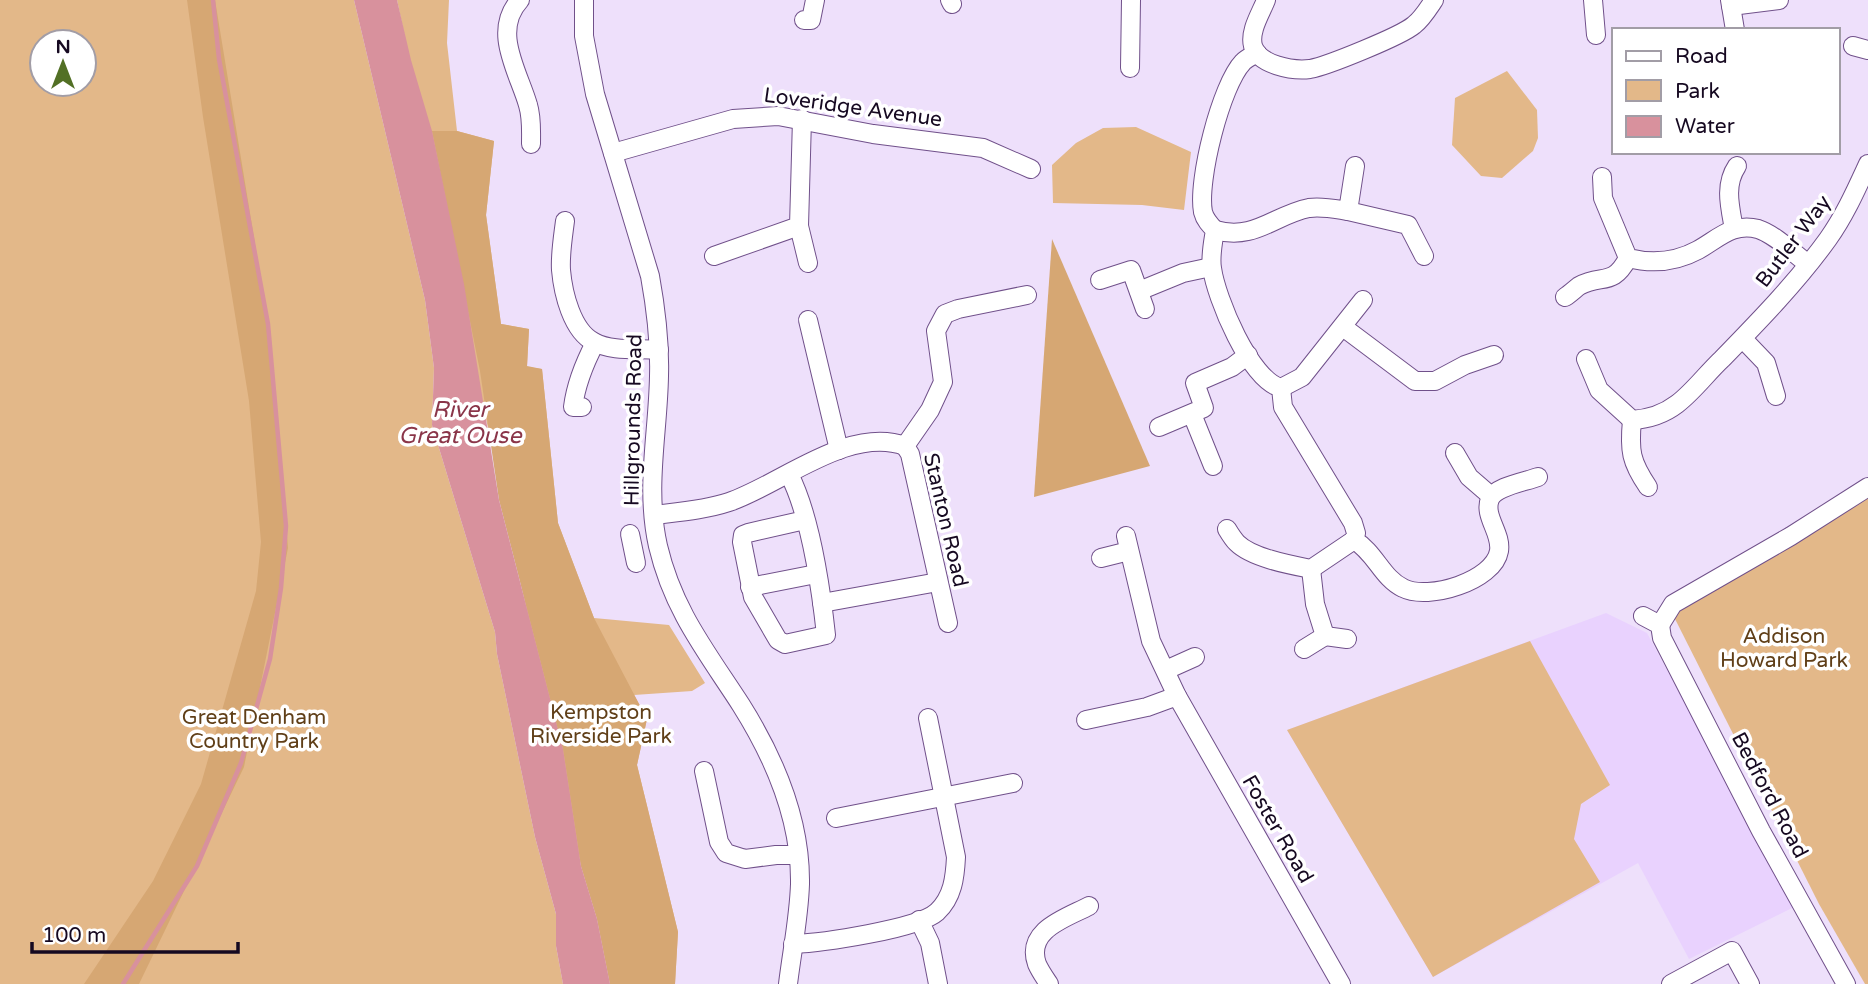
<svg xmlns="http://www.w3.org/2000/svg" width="1868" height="984" viewBox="0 0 1868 984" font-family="'Varela Round',sans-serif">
<rect width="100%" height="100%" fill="#eee0fb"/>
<path fill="#e9d2fe" d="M1606,613L1647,633L1794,907L1689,959L1638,863L1433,977L1287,730Z"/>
<g fill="#e3b889" fill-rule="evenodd">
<path d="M0,0H354L425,300L434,368L432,425L495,632L497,654L535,837L556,914V946L563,984H0ZM42,42H84V84H42Z"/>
<path d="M397,0H449L447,43L457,131L494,141L486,215L501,324L529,329L527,367L542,369L558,523L594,618L669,625L705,683L692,691L634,695L647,719L637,765L678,932L675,984H610L597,919L581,866Z"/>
<path d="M1507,71L1537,110L1538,138L1533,151L1502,178L1481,176L1452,145L1455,98Z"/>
<path d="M1136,127L1191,152L1184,210L1142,205L1053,203L1052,165L1076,143L1103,128Z"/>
<path d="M1868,498V984H1865L1819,904L1673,615Z"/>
<path d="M1530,641L1610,785L1581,804L1574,839L1600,882L1433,977L1287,730Z"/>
</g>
<g fill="#d6a773">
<path d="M187,0H215L269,329L288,548L244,767L139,984H84L153,881L201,784L256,591L261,542L249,401L203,117Z"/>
<path d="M432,131H457L494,141L486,215L501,324L529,329L527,366L542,369L558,523L594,618L647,719L637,765L678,932L675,984H610L597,919L581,866L563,749L499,500L480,371Z"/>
<path d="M1052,239L1150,466L1034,497Z"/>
</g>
<path fill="#d8919d" d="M354,0H397L411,60L432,131L464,284L499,500L563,749L581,866L597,919L610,984H563L556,946V914L535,837L497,654L495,632L432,425L434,368L425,300Z"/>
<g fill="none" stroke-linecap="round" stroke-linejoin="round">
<path stroke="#d8919d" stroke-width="4.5" d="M123,984L197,866L241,763L270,659L281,588L286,526L268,324L219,59L213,0"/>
<g stroke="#70508a" stroke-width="20">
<g id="minor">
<path d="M520,0C491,31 519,73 528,105C532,118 531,131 531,144"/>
<path d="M584,0V36L595,94L650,276C656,309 660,342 659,376C658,434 645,488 658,546C673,610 706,651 741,705C775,759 801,819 800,884C799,917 792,951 788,984"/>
<path d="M950,0L952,4"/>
<path d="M1266,0C1261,13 1249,31 1253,46C1259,65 1292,71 1310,69C1327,66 1401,36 1414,25C1422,19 1428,9 1434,0"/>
<path d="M1593,0L1596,35"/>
<path d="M1730,0L1731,6L1779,0"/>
<path d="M1731,6L1735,30"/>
<path d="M804,20H811L815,0"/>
<path d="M1853,46L1868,50"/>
<path d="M1257,53C1252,56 1247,58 1243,62C1221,85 1197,181 1203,212C1205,220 1210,225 1215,230C1213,243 1210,256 1212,268C1216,298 1250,380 1281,388L1283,407L1353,523L1356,533L1354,540"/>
<path d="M1130,68L1131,0"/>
<path d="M613,153L733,119L778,116L873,134L983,148L1031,169"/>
<path d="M1602,177L1603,198L1628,258C1652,264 1676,262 1698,250C1718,239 1733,222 1758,229C1776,235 1793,253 1808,264"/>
<path d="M1348,211L1408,225L1424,256"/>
<path d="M565,221C563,237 560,254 561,270C563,293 572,331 594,342C612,352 640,348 659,350"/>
<path d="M799,226L808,263"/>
<path d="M1734,229C1730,207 1724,185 1737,166"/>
<path d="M1215,230C1255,241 1274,215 1309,208C1322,206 1335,209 1348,211L1355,166"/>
<path d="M714,256L799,226L802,119"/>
<path d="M1100,280L1131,270L1145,309"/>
<path d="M1139,291L1183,273L1211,267"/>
<path d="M1565,297C1570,294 1575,289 1579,286C1602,273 1612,288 1628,258"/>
<path d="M808,320L839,450"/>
<path d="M1343,327L1415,381H1435L1465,365L1494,355"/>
<path d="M1743,339L1766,363L1776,396"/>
<path d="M1586,359L1599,390L1632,420C1649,419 1664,414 1677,404C1693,392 1707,373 1722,359C1759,321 1797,282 1828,239C1845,215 1856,190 1868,164"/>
<path d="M1281,388L1302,377L1363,300"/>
<path d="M582,407H573C576,384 584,364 595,343"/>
<path d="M1192,414L1213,466"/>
<path d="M1632,420C1629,451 1631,462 1648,487"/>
<path d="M1159,427L1204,408L1195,383L1232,367L1248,355"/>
<path d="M905,446L930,410L943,382L936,331L945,314L958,309L1027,295"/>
<path d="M905,446L910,454L948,623"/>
<path d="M1455,453L1469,477L1491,496"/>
<path d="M789,474C810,515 821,589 826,635L785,644L778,640L753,597L742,542L743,535L748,533L805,520"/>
<path d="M654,515C678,512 705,510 729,502C780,485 849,425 905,446"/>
<path d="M1227,529C1230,534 1233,539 1237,543C1252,558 1291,565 1311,569L1354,540"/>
<path d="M630,534L636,563"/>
<path d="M1126,536L1151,641L1177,696L1341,984"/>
<path d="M1354,540C1375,552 1382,578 1403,588C1428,601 1494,581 1499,551C1502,533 1483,516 1490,499C1496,486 1525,482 1538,477"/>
<path d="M1101,558L1129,551"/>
<path d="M750,587L816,574"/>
<path d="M822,603L938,582"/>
<path d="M1643,616L1660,625L1662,638L1761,831L1846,984"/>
<path d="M1660,625L1673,604L1791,536L1868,487"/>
<path d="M1325,636L1347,639"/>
<path d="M1304,649L1325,636L1315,604L1311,569"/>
<path d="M1166,670L1195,657"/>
<path d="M1086,720L1147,707L1177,696"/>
<path d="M704,771L719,842L726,853L745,859L776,855H798"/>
<path d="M836,818L1013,783"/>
<path d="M919,920L930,943L938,984"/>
<path d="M793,944C821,943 918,929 937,912C953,897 955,877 956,857L928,718"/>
<path d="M1049,984C1045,978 1040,971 1037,964C1025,930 1066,918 1089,906"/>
<path d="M1671,984L1732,951L1750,984"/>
</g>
</g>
<use href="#minor" stroke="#fff" stroke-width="18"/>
</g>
<g text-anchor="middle" stroke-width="7" stroke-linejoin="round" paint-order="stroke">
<g font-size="21" fill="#160921" stroke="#fff">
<text transform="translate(853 107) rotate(8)" y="7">Loveridge Avenue</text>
<text transform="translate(1793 241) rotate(-53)" y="7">Butler Way</text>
<text transform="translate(633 420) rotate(-89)" y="7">Hillgrounds Road</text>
<text transform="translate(946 520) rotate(77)" y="7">Stanton Road</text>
<text transform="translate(1770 795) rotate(62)" y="7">Bedford Road</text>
<text transform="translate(1278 829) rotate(60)" y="7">Foster Road</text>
</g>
<g font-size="21" fill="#603f18" stroke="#fff">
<text x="1784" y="643">Addison<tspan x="1784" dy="24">Howard Park</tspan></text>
<text x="601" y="719">Kempston<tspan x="601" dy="24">Riverside Park</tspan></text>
<text x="254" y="724">Great Denham<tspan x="254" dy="24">Country Park</tspan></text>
</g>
<g font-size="23" font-style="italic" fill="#8a3549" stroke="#fff">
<text x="460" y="417">River<tspan x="460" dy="26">Great Ouse</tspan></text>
</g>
</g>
<rect x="1612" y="28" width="228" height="126" fill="#ffffff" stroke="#a29da6" stroke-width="2"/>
<rect x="1626" y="51" width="35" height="10" fill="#ffffff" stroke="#a29da6" stroke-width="2"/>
<text x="1675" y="63" font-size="21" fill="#160921">Road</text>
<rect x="1626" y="80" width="35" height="21" fill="#e3b889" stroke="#a29da6" stroke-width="2"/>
<text x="1675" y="98" font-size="21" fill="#160921">Park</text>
<rect x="1626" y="116" width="35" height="21" fill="#d8919d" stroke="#a29da6" stroke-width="2"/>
<text x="1675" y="133" font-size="21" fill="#160921">Water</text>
<g transform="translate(63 63)"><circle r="33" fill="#ffffff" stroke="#a29da6" stroke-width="2"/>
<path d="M0-5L12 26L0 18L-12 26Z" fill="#527025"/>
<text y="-10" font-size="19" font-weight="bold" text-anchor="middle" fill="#160921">N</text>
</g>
<path d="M32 942v10h206v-10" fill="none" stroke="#160921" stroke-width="3.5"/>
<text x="42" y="942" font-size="21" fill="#160921" stroke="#ffffff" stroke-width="5" paint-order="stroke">100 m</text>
</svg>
